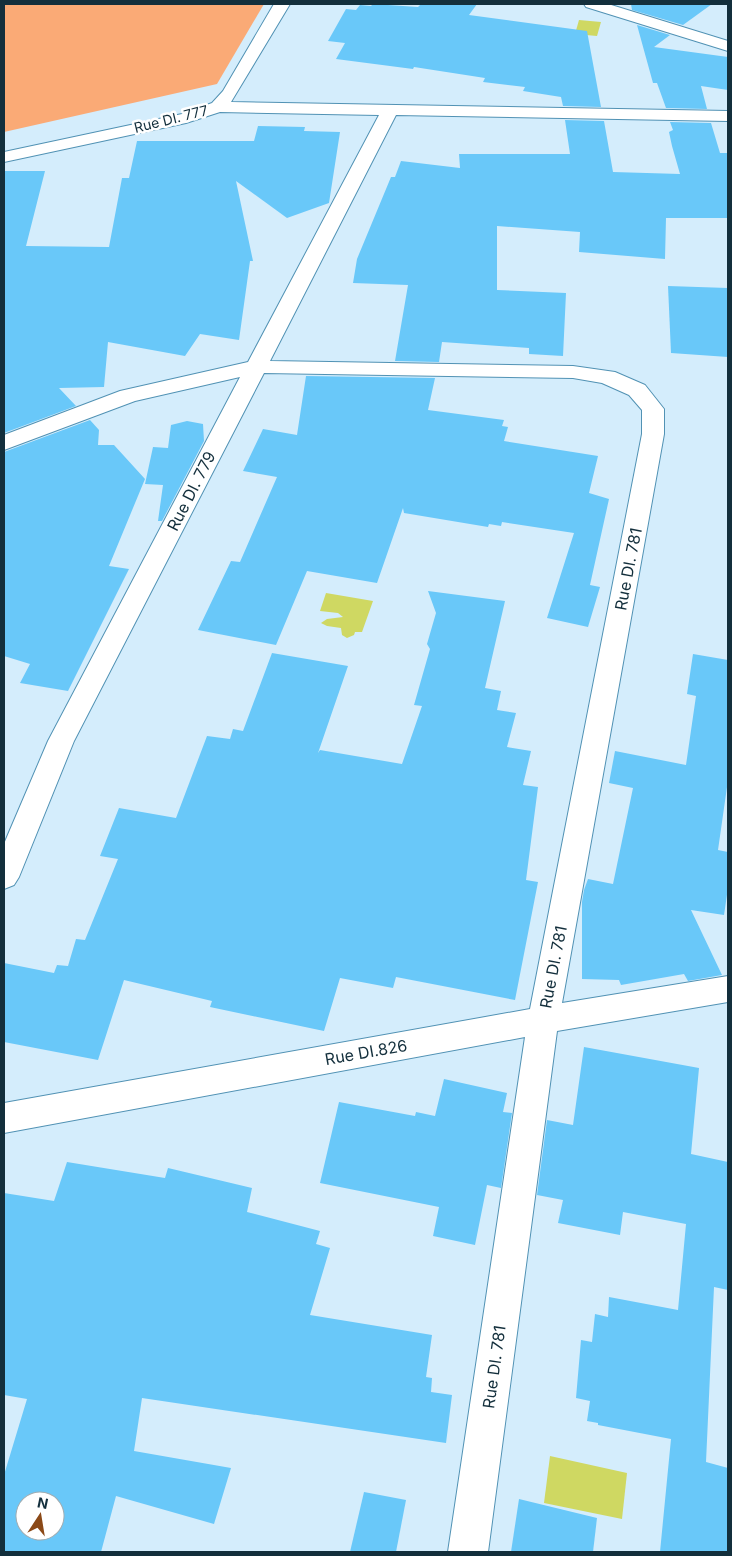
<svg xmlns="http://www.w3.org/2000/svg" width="732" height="1556" viewBox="0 0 732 1556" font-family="Inter,sans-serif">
<rect width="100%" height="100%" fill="#d4edfc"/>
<path fill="#faaa76" d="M4,4H264L217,84L4,132Z"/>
<g fill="#cfd862">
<path d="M579,20L601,22L597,36L575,34Z"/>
<path d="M326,593L373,601L362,632H355L354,635L347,638L342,635L341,628L327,626L321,623L327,619L343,617L338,613L320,611Z"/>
<path d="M550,1456L627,1473L622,1519L544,1503Z"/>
</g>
<g fill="#69c8f9" fill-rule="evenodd">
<path d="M373,4L418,7L421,4H477L469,15L587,31L601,107L563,106L561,97L523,91L525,87L483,82L485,78L414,67L413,69L336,59L345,43L328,41L346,9L356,10L360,5L371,6Z"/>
<path d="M631,4H712L683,25L632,10Z"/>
<path d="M637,25L670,35L654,47L728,57V90L701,86L707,109L666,108L657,83H653Z"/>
<path d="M565,120L604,121L613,172L680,174L672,146L669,132L673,130L670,122L711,123L720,153H728V218H666L665,259L579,252L580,232L497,226V290L566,293L563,356L529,354V348L442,342L439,362L395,361L408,285L353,283L357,259L391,177H395L401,161L460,168L459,154H570Z"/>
<path d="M258,126L305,127L304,131L340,132L329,203L287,218L236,181L253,261H250L239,340L200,334L185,356L108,342L104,387L59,388L76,406L4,433V171H45L26,246L109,247L122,178H129L137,141H254Z"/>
<path d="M668,286L728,288V357L671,353Z"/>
<path d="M306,376L435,378L428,410L504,420L502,426L508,427L504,441L598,456L589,493L609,499L590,585L600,587L588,627L547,618L574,533L502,522L501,526L489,524L488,527L404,513L403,508L377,583L307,571L276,645L198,630L231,561L240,562L277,477L243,471L263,429L297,435Z"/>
<path d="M90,420L99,430L98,445H114L145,479L109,566L129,569L68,691L20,683L30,664L4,656V452Z"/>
<path d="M187,421L203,424L204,441L162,521H158L163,485L145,484L153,447L168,448L171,425Z"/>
<path d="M428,591L505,601L485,688L501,691L497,710L516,713L507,747L531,751L523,785L538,787L526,880L538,882L515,1000L396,977L393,988L340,978L324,1031L210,1007L212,1001L124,980L98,1060L4,1042V963L54,973L57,965L68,966L76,939L85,940L118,859L100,856L119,808L176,818L207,736L230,739L233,729L243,731L272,653L348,666L318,753L320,750L402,764L422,706L414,705L430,649L427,644L436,613Z"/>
<path d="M693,654L728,660V780L718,850L728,852V888L724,915L691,910L722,975L688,981L684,974L621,985L619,980L582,979V902L584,890L588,879L613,884L633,788L609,783L615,751L686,765L696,696L687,694Z"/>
<path d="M584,1047L699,1068L691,1154L728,1162V1290L714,1287L706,1462L728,1468V1552H660L671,1439L598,1425V1423L587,1421L590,1401L576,1398L581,1340L592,1342L595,1314L608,1317L609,1297L678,1310L686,1224L623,1212L620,1235L558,1223L563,1200L537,1195L547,1120L573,1125Z"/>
<path d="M444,1079L507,1093L503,1112L512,1113L501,1188L487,1185L475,1245L433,1236L439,1207L320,1183L339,1102L415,1116L416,1112L435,1116Z"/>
<path d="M67,1162L165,1178L168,1168L252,1188L247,1212L320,1231L316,1244L330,1248L310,1315L432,1335L426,1377L432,1378L431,1392L452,1395L446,1443L142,1398L134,1451L231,1468L214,1524L116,1496L101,1552H4V1475L27,1399L4,1395V1193L54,1201ZM25,1501H55V1531H25Z"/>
<path d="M364,1492L406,1500L396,1552H350Z"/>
<path d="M519,1499L597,1518L593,1552H511Z"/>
</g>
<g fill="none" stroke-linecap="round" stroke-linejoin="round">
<g stroke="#5192b4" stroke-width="2">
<g id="minor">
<path d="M274,4H290L231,102L728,111V121L396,115L270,361L573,366L615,372L645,385L664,409V434L562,1003L728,976V1002L557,1031L488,1552H448L525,1037L4,1133V1103L530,1009L642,434V410L629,395L602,383L573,378L264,373L74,741L19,877L14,885L4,889V844L48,741L240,377L135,401L4,450V435L120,391L248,362L379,115L220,112L186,123L4,162V152L182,114L212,103L223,91Z"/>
<path d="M584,4H608L728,41V51L586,7Z"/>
</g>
</g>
<use href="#minor" fill="#fff" fill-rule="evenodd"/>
</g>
<g text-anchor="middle" stroke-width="5" stroke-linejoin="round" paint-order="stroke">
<g font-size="14" fill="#132f3c" stroke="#fff">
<text transform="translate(171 119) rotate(-14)" y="5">Rue DI. 777</text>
</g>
<g font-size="16" fill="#132f3c" stroke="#fff">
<text transform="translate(191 491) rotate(-63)" y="6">Rue DI. 779</text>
<text transform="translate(628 569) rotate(-79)" y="6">Rue DI. 781</text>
<text transform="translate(553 967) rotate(-79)" y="6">Rue DI. 781</text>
<text transform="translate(366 1052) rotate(-10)" y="6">Rue DI.826</text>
<text transform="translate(494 1367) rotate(-82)" y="6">Rue DI. 781</text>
</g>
</g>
<rect width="732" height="1556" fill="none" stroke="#132f3c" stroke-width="10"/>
<g transform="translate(40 1516) rotate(12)"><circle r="24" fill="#ffffff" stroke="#a1acb1"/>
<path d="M0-4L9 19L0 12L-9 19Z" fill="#8b4917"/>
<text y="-8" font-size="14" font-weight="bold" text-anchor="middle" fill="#132f3c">N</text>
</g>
</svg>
